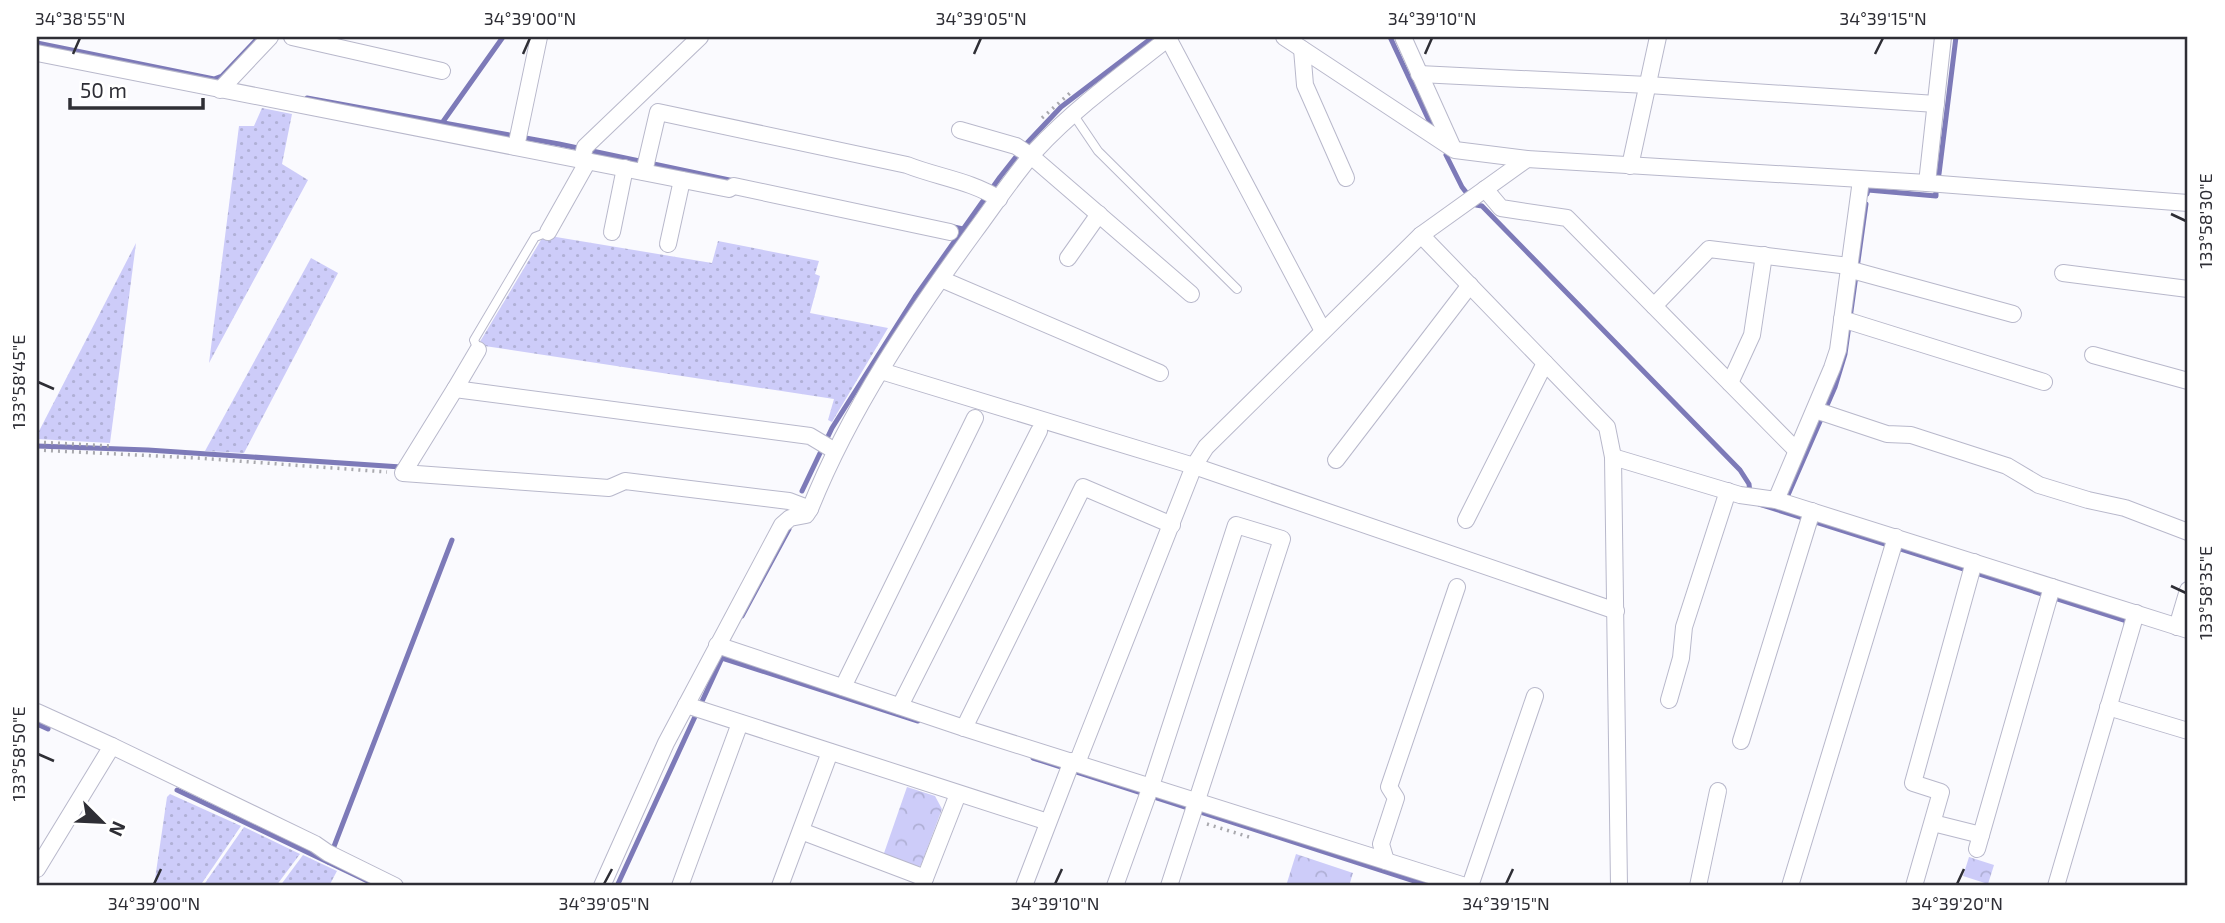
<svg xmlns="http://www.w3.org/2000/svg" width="2225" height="923" viewBox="0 0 2225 923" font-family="'Exo 2',sans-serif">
<defs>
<pattern id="grass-dots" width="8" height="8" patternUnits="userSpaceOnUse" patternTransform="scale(1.75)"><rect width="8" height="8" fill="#cdccf9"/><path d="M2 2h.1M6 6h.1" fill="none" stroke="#b0b0d6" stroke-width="1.8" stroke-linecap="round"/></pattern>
<pattern id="park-crowns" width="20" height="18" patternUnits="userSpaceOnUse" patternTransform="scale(1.75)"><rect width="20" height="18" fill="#cdccf9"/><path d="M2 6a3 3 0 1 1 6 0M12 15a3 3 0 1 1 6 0" fill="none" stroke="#b0b0d6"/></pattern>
</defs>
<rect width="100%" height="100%" fill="#fafafe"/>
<g fill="url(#grass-dots)">
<path d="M262,108L292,114L282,164L308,180L209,363L239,126H254Z"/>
<path d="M544,235L712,263L718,241L819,261L815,274L820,276L810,313L888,328L832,422L828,420L834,399L478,345Z"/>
<path d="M136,243L110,443L37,439V435Z"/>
<path d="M311,258L338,273L244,453L205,451Z"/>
<path d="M170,794L241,826L200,886H154L167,797Z"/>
<path d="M244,827L300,854L276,886H203Z"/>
<path d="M303,855L337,871L329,886H280Z"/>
</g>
<g fill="url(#park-crowns)">
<path d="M907,787L935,796L942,809L921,865L916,869L883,856Z"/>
<path d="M1296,854L1353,873L1349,886H1286Z"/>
<path d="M1969,857L1994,865L1988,884L1963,876Z"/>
</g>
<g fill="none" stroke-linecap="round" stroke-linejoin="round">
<g stroke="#7d7ab8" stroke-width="5">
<path d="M1390,37L1432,127"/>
<path d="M37,43L214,79L222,76L259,37"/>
<path d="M307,98L559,144L734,181"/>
<path d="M442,123L503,37"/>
<path d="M1446,155L1462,187L1476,205L1482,206L1740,470L1749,484L1750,493"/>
<path d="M1939,174L1956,37"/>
<path d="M1867,194L1868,190L1936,196V192"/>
<path d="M949,226L963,229"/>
<path d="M37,446L148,450L401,467"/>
<path d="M802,491L832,428L915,297L1000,177L1027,143L1061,107L1153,37"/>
<path d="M1788,495L1835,387L1845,354L1866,204"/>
<path d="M1759,504L2127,621L2126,624"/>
<path d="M742,616L789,529"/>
<path d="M37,724L48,729"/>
<path d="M1033,758L1430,886"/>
<path d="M177,790L378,886"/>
<path d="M328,862L452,540"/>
<path d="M617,886L722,658L918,721"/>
</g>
<g stroke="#b8b8cb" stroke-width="10">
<g id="lane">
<path d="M1073,114L1098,151L1237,289"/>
<path d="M478,350L474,340L535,237L548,232"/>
</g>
</g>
<g stroke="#b8b8cb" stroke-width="18">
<g id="street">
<path d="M292,37L442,71"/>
<path d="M1284,37L1455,150L1527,159L1927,183L2188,203"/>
<path d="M1403,37L1453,148"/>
<path d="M1168,38L1323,331"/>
<path d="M1302,49L1305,85L1346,178"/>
<path d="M37,53L729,189L734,186L950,232"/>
<path d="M1419,74L1648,85L1936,104"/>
<path d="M220,90L270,37"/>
<path d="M960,130L1016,146L1031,156L1191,294"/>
<path d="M516,147L539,37"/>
<path d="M582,159L585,147L700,37"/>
<path d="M1630,166L1658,37"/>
<path d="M644,172L658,112L907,165C937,177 972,181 999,199"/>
<path d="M1927,183L1943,37"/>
<path d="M1485,189L1501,208L1567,218L1796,450"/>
<path d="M548,232L588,161"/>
<path d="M612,232L625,168"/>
<path d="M1421,235L1607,427L1613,457L1619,886"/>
<path d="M668,244L682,180"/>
<path d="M1068,258L1099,214"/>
<path d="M1848,269L2013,314"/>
<path d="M2063,273L2188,289"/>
<path d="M941,279L1160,373"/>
<path d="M1654,306L1709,249L1849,266"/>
<path d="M1842,319L2044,382"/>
<path d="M2093,355L2188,381"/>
<path d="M881,371L1194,466L1616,611"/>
<path d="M1730,383L1752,335L1764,255"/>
<path d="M455,389L478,350"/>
<path d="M1815,410L1887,434L1911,435L2007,466L2039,485L2088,500L2125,508L2188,532"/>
<path d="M1613,457L1740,495L1776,500L2188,630"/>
<path d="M1336,460L1470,285"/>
<path d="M1776,500L1832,368L1838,350L1861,180"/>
<path d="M810,509L789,501L625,481L609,488L403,473L455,389L810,436L835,451"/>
<path d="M1466,520L1545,363"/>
<path d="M2177,627L2188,590"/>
<path d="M717,645L964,728L1465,886"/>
<path d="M843,687L975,418"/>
<path d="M1669,700L1681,658L1684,627L1728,491"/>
<path d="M686,705L1048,822"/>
<path d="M900,706L1039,431"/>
<path d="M2108,707L2188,731"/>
<path d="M37,712L112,746L37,869"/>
<path d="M964,728L1083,487L1172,525"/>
<path d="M1741,741L1812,511"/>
<path d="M112,746L315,844L328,853L395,886"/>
<path d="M1077,763L1194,466L1206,447L1421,235L1527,159"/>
<path d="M1933,823L1981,835"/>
<path d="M801,831L925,878"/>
<path d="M1977,849L2052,587"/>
<path d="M1386,861L1381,844L1396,798L1389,787L1457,587"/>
<path d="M602,886L666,743L782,525L790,518L806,515L810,509C850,409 912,317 975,231C995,204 1014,175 1036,150C1076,107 1124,73 1170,37"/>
<path d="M680,886L740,723"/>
<path d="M780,886L830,752"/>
<path d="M922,886L958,794"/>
<path d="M1024,886L1072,761"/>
<path d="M1115,886L1151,786L1236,525L1282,539L1169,886"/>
<path d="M1470,886L1535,696"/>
<path d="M1698,886L1718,791"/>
<path d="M1790,886L1896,537"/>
<path d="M1914,886L1941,792L1913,783L1974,562"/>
<path d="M2056,886L2136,613"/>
</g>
</g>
<g stroke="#a9a9ae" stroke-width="3.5" stroke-dasharray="2 5" stroke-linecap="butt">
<path d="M1042,118L1070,93"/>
<path d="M37,442L110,446"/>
<path d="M37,450L197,458L387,472"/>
<path d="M1207,824L1249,837"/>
</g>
<use href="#lane" stroke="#fff" stroke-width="8"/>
<use href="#street" stroke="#fff" stroke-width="16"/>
</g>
<path fill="none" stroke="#2e2e35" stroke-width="2.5" d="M73,54L80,38M523,54L530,38M974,54L981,38M1425,54L1432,38M1875,54L1883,38M2171,214L2186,221M38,382L54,389M2171,586L2186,593M38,754L54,761M154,884L161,869M604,884L612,869M1055,884L1062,869M1506,884L1513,869M1957,884L1964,869"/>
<rect width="2225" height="923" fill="none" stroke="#ffffff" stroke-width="77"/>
<g transform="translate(102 822) rotate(114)" stroke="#ffffff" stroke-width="5" paint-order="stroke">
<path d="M0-5L12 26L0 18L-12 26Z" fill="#2e2e35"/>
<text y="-10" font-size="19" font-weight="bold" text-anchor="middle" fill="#2e2e35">N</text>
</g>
<path d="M70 98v10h133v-10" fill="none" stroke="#2e2e35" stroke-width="3.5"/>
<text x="80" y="98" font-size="21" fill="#2e2e35" stroke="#ffffff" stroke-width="5" paint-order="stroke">50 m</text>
<rect x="38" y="38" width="2148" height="846" fill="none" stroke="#2e2e35" stroke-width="2.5"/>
<g font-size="18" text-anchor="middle" fill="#2e2e35">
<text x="80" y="25">34°38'55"N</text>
<text x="530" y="25">34°39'00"N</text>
<text x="981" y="25">34°39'05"N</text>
<text x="1432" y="25">34°39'10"N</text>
<text x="1883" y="25">34°39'15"N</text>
<text transform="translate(2206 221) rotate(-90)" y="6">133°58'30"E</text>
<text transform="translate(19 382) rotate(-90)" y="6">133°58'45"E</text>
<text transform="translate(2206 593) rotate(-90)" y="6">133°58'35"E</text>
<text transform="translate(19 754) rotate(-90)" y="6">133°58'50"E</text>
<text x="154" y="910">34°39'00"N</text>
<text x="604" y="910">34°39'05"N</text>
<text x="1055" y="910">34°39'10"N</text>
<text x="1506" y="910">34°39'15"N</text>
<text x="1957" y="910">34°39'20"N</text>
</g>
</svg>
